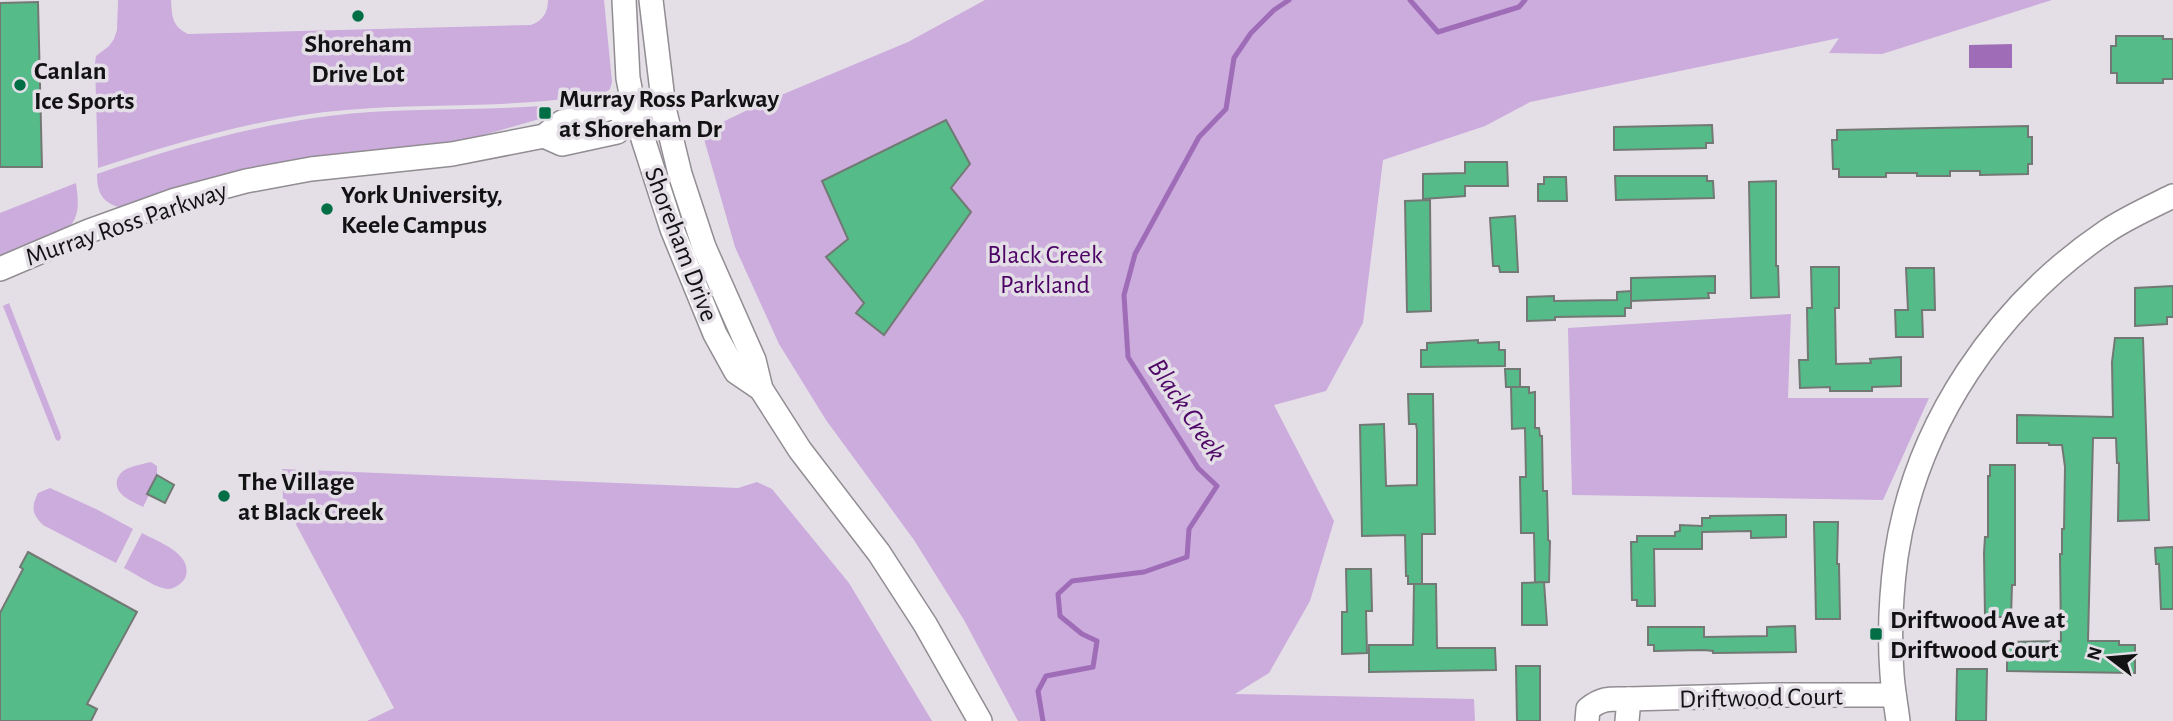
<svg xmlns="http://www.w3.org/2000/svg" width="2173" height="721" viewBox="0 0 2173 721" font-family="'Alegreya Sans',sans-serif">
<rect width="100%" height="100%" fill="#e4dfe6"/>
<g fill="#ccabdd">
<path d="M118,0H171C172,17 172,26 188,34L531,25C543,21 548,12 548,0H604L612,82L610,89L606,92C521,110 433,102 346,110C261,117 179,142 98,168L95,63L96,56L109,46L114,39L117,30Z"/>
<path d="M985,0H2052L1882,54L1829,53L1839,38L1530,102L1485,126L1383,160L1363,323L1326,391L1274,405L1334,521L1310,601L1269,673L1235,694L1474,699L1475,721H1018L964,620L914,540L826,420L779,344L735,247L702,132L762,103L908,42Z"/>
<path d="M542,106L543,118L455,143L122,208C102,203 97,193 97,174C173,148 250,126 329,116C400,107 471,111 542,106Z"/>
<path d="M76,183C78,199 81,216 68,228L0,257V213Z"/>
<path d="M9,303L60,433L61,438L59,441L56,440L3,306Z"/>
<path d="M1791,314L1788,398H1929L1883,500L1572,495L1568,328Z"/>
<path d="M151,462L157,466V475L147,493L149,495L143,507C132,501 114,495 117,480C119,474 123,470 129,468C136,465 144,464 151,462Z"/>
<path d="M282,469L738,488L757,482L772,489L849,583L932,721H367L394,708L283,500Z"/>
<path d="M50,488L98,510L133,529L116,563L43,525C32,514 31,507 38,493Z"/>
<path d="M142,533C158,542 192,553 186,576C184,582 176,588 169,589C159,590 134,573 124,568Z"/>
</g>
<path fill="#9f6db7" d="M2012,44V68H1969V45Z"/>
<g fill="none" stroke-linecap="round" stroke-linejoin="round">
<g stroke="#9f6db7" stroke-width="5">
<path d="M1410,0L1438,32L1519,7L1525,0"/>
<path d="M1043,721L1038,691L1046,676L1093,667L1097,641L1082,634L1060,616L1058,594L1072,581L1144,572L1187,557L1189,529L1217,486L1198,468L1128,357L1124,295L1135,254L1199,137L1226,109L1234,58L1251,33L1274,10L1289,0"/>
</g>
</g>
<g fill="#55bb89" stroke="#727974" stroke-width="2">
<path d="M38,2L42,167H0V3Z"/>
<path d="M2116,36H2163V39H2173V79H2163V83H2117V73H2111V46H2116Z"/>
<path d="M946,120L970,164L951,188L971,212L884,335L856,313L864,303L826,257L848,239L822,181Z"/>
<path d="M1712,125L1713,143H1706V148L1614,150V127Z"/>
<path d="M2028,126V137H2032V164H2028V174L1980,175V171H1950V176H1917V173H1886V177H1839V169H1833L1832,140H1837V130Z"/>
<path d="M1465,162H1507L1508,186H1465V196L1423,199V174L1465,173Z"/>
<path d="M1615,176H1707V181H1713L1714,198L1616,200Z"/>
<path d="M1544,177H1566L1567,201H1538V184H1544Z"/>
<path d="M1776,181V266H1778L1779,297L1751,298L1749,182Z"/>
<path d="M1430,200L1431,311L1407,312L1405,201Z"/>
<path d="M1515,216L1518,272H1500L1499,266H1493L1490,218Z"/>
<path d="M1811,267H1839V308H1835L1836,364L1871,363L1870,359L1901,357V386L1872,387V391H1830V387L1800,388L1799,360H1808L1807,308H1812Z"/>
<path d="M1906,268H1934L1935,310H1922L1923,337H1896L1895,310H1908Z"/>
<path d="M1715,276V293H1708L1709,298L1631,301V278Z"/>
<path d="M2173,286V317H2167V324L2135,326V288Z"/>
<path d="M1631,291V308H1625V316L1555,317V320L1527,321V297L1554,296V301L1617,300V292Z"/>
<path d="M2115,338H2143L2149,520L2118,521L2119,463H2117L2116,438H2093L2088,641H2119V645H2135V673L2007,671V642L2061,641L2060,554H2062V529H2064L2065,467L2062,445H2049V443H2017V415L2113,417L2112,362Z"/>
<path d="M1478,340V343L1499,342V350H1505V366L1421,367V350H1427V343Z"/>
<path d="M1505,369H1520V387H1506Z"/>
<path d="M1511,387H1529V393L1535,392V428H1539L1540,436H1542L1543,491H1547L1548,533V540L1550,541L1549,582L1535,583L1534,533H1521L1520,477H1526L1525,428L1512,429Z"/>
<path d="M1408,394H1433L1435,534H1422V584H1408V576H1406L1405,535L1362,536L1360,425L1384,424L1386,486L1417,485V430L1416,424H1409Z"/>
<path d="M1990,465H2015V585H2012L2011,617H1985L1984,553L1985,537H1988V476H1990Z"/>
<path d="M157,475L174,485L165,503L147,494Z"/>
<path d="M1786,515V537L1751,538V531L1702,532V549H1654L1655,606H1637V600H1632L1631,542H1637V536H1675V532L1680,531V525L1702,526V518H1710V516Z"/>
<path d="M1814,522H1838L1837,564H1839L1840,619H1816Z"/>
<path d="M2173,547V609H2161L2159,564H2156L2155,548Z"/>
<path d="M28,552L137,612L87,704L97,709L91,721H0V613L23,569L20,567Z"/>
<path d="M1346,569H1371L1372,611H1366L1367,653L1342,654V612H1347Z"/>
<path d="M1544,582L1547,625H1522V583Z"/>
<path d="M1414,584H1436L1437,648H1495L1496,670L1369,672V645H1413Z"/>
<path d="M1795,626L1796,652L1713,653V651L1704,650L1654,651V645H1648V627H1704V637L1767,636V627Z"/>
<path d="M1516,666H1540V721H1517Z"/>
<path d="M1957,669H1987L1986,721H1956Z"/>
</g>
<g fill="none" stroke-linecap="round" stroke-linejoin="round">
<g stroke="#918d93" stroke-width="26">
<g id="minor">
<path d="M624,0L628,78L635,114L672,229L715,334L736,372L761,389"/>
<path d="M651,0L664,108L680,174L704,247L754,360L761,389L800,450L879,553L925,624L980,721"/>
<path d="M544,136L562,144L617,132L635,114"/>
<path d="M0,269L89,231L175,200L246,181L311,169L452,154L544,136L562,122L611,108L635,114L664,108"/>
<path d="M1629,699L1775,695H1894"/>
<path d="M1587,721L1588,709C1603,697 1611,699 1629,699L1627,721"/>
<path d="M1898,721C1896,705 1893,689 1892,674C1889,635 1891,595 1896,557C1915,425 1997,305 2107,231C2128,217 2151,207 2173,196"/>
</g>
</g>
<use href="#minor" stroke="#fff" stroke-width="23"/>
</g>
<g fill="#026e46" stroke="#e4dfe6" stroke-width="2.5">
<circle cx="358" cy="16" r="7"/>
<circle cx="20" cy="85" r="7"/>
<rect x="538" y="106" width="14" height="14" rx="3.5"/>
<circle cx="327" cy="209" r="7"/>
<circle cx="224" cy="496" r="7"/>
<rect x="1869" y="627" width="14" height="14" rx="3.5"/>
</g>
<g text-anchor="middle" stroke-width="7" stroke-linejoin="round" paint-order="stroke">
<g font-size="26" font-weight="bold" fill="#121113" stroke="#e4dfe6" text-anchor="start">
<text x="358" y="52" text-anchor="middle">Shoreham<tspan x="358" dy="30">Drive Lot</tspan></text>
<text x="34" y="79">Canlan<tspan x="34" dy="30">Ice Sports</tspan></text>
<text x="559" y="107">Murray Ross Parkway<tspan x="559" dy="30">at Shoreham Dr</tspan></text>
<text x="341" y="203">York University,<tspan x="341" dy="30">Keele Campus</tspan></text>
<text x="238" y="490">The Village<tspan x="238" dy="30">at Black Creek</tspan></text>
<text x="1890" y="628">Driftwood Ave at<tspan x="1890" dy="30">Driftwood Court</tspan></text>
</g>
<g font-size="26" fill="#121113" stroke="#e4dfe6">
<text transform="translate(126 223) rotate(-19)" y="9">Murray Ross Parkway</text>
<text transform="translate(682 244) rotate(69)" y="9">Shoreham Drive</text>
<text transform="translate(1761 697) rotate(-1)" y="9">Driftwood Court</text>
</g>
<g font-size="26" fill="#4c0365" stroke="#e4dfe6">
<text x="1045" y="263">Black Creek<tspan x="1045" dy="30">Parkland</tspan></text>
</g>
<g font-size="28" font-style="italic" fill="#4f0868" stroke="#e4dfe6">
<text transform="translate(1188 409) rotate(56)" y="10">Black Creek</text>
</g>
</g>
<g transform="translate(2110 658) rotate(286)" stroke="#e4dfe6" stroke-width="5" paint-order="stroke">
<path d="M0-5L12 26L0 18L-12 26Z" fill="#121113"/>
<text y="-10" font-size="19" font-weight="bold" text-anchor="middle" fill="#121113">N</text>
</g>
</svg>
